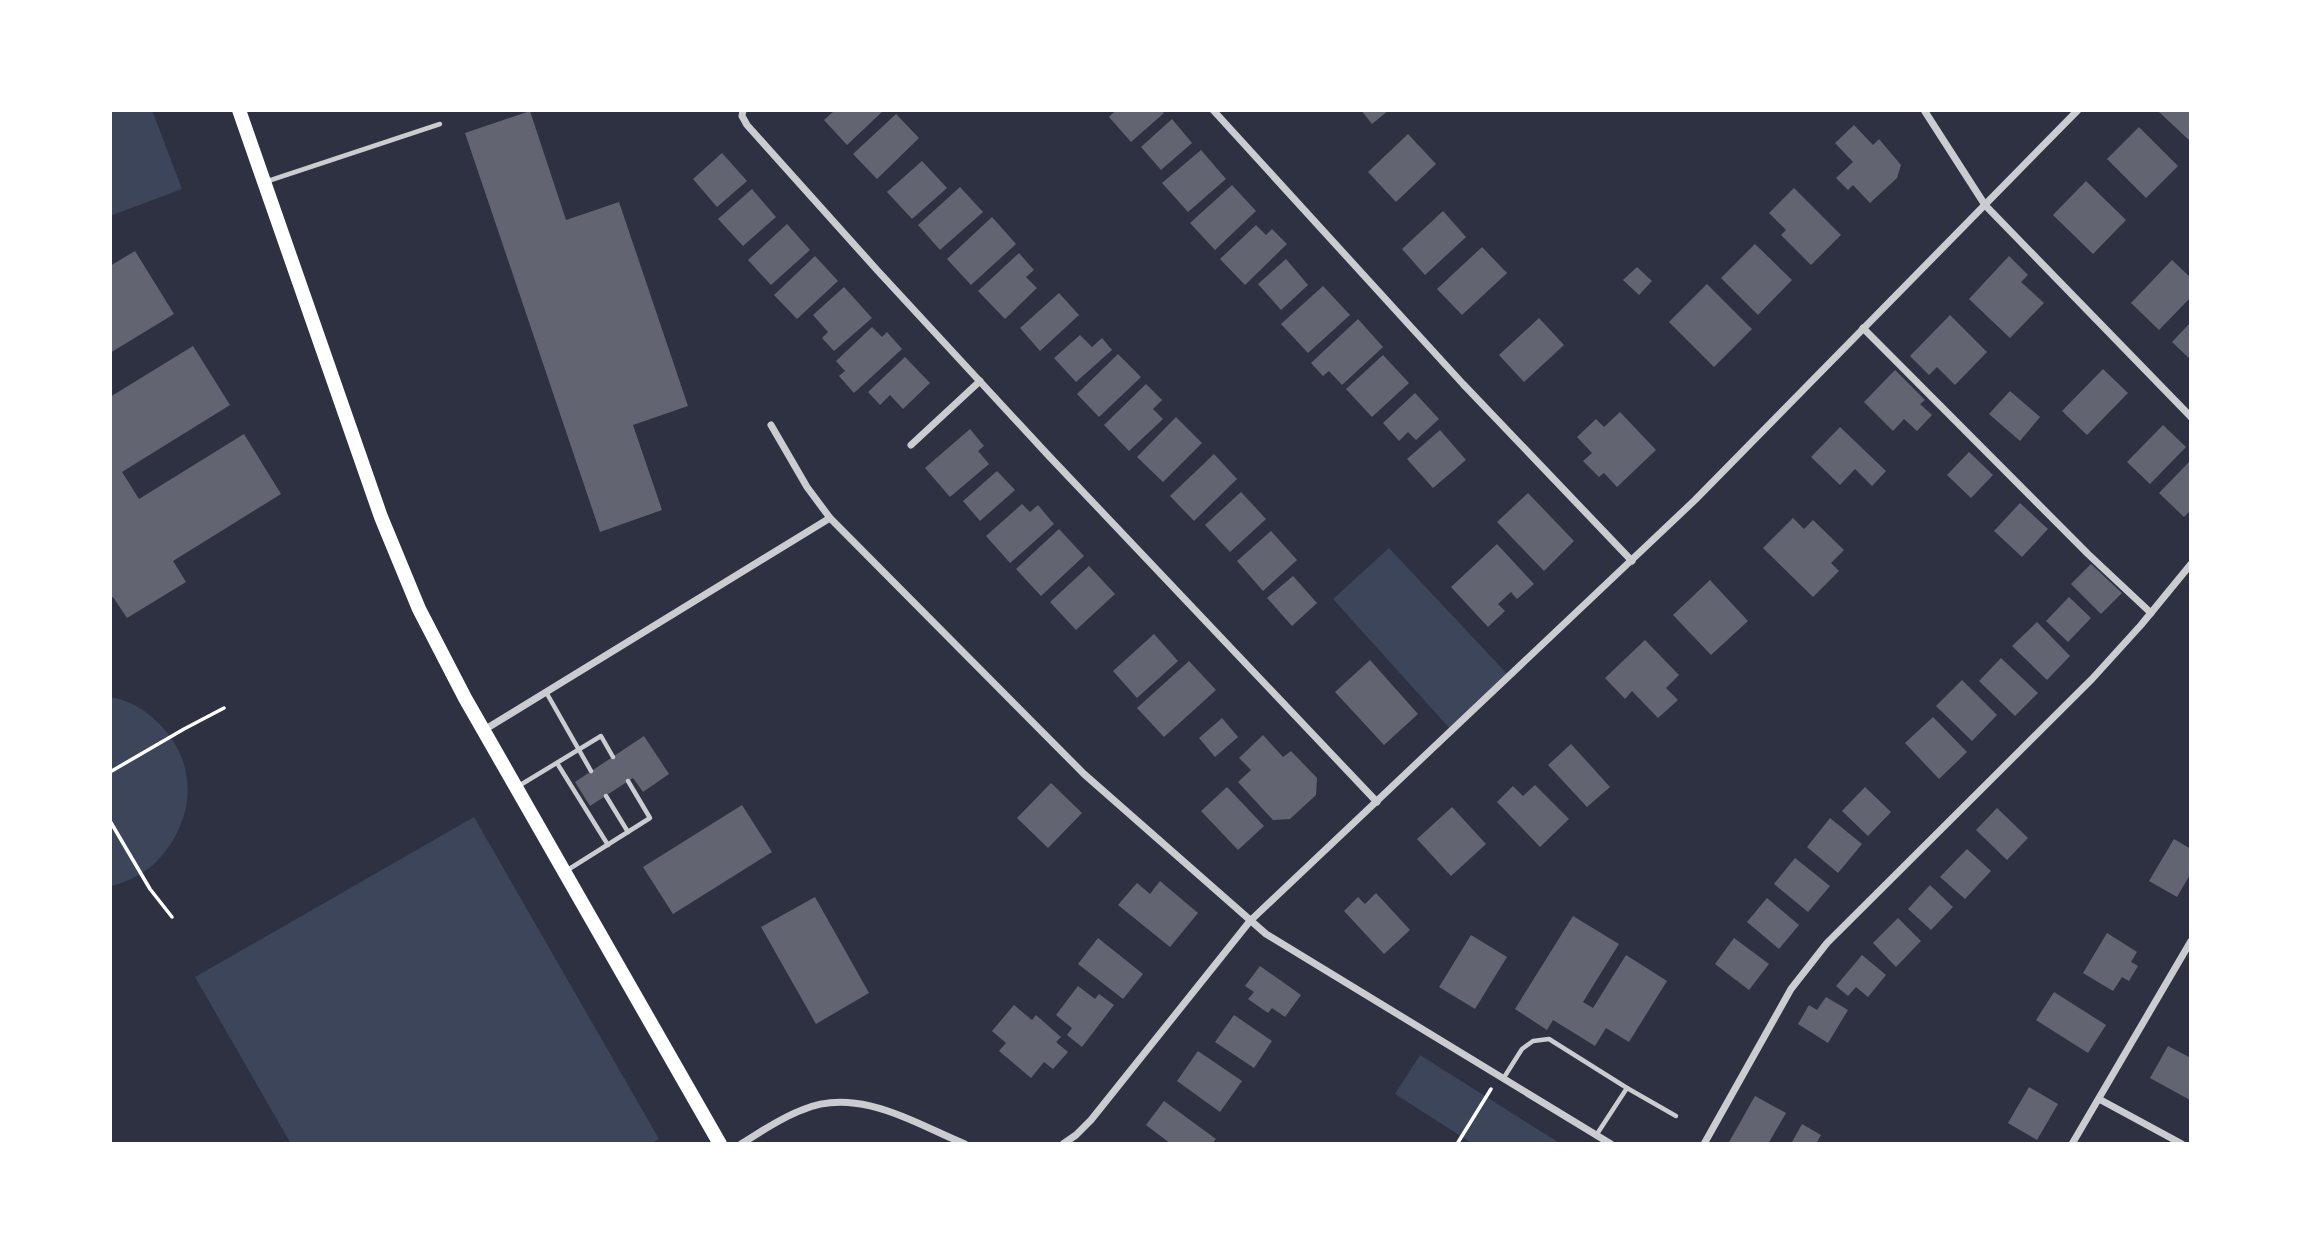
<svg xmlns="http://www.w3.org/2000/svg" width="2301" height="1254" viewBox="0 0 2301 1254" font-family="Quicksand,sans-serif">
<rect width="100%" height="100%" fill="#2d3142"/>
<g fill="#3c4559">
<path d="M110,110H152L182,189L110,216Z"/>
<path d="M1389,548L1510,677L1452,731L1333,599Z"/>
<path d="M110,697C126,699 142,708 153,718C199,758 198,818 157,861C145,873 127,883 110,886Z"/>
<path d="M474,817L659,1139L650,1144H291L195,977Z"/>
<path d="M1420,1055L1561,1144H1473L1395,1094Z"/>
</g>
<g fill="#626471">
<path d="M835,110H884L847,145L824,120Z"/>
<path d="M1116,110H1161L1164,113L1131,142L1109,117Z"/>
<path d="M1361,110H1389L1372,124Z"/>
<path d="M2157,110H2191V142Z"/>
<path d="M530,111L566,220L619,202L688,406L633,425L662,510L600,532L465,133Z"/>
<path d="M896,114L919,138L877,179L853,154Z"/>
<path d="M1172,119L1192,143L1161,170L1141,147Z"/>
<path d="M1854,125L1873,145L1879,139L1901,165L1897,178L1870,203L1853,185L1848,190L1836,178L1853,162L1835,143Z"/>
<path d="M2139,127L2178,166L2146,198L2107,159Z"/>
<path d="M1408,134L1436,164L1396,202L1368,172Z"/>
<path d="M1201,150L1226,179L1188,212L1162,183Z"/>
<path d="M722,153L747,181L717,207L693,179Z"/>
<path d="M922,161L947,188L912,219L887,192Z"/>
<path d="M2086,181L2126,220L2093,254L2053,215Z"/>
<path d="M1232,185L1256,211L1215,250L1190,223Z"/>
<path d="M960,187L983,212L940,250L918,225Z"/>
<path d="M1794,188L1841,235L1811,265L1781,235L1786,230L1769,213Z"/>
<path d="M752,189L776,217L743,246L718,219Z"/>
<path d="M1443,211L1466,237L1425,275L1402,249Z"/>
<path d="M992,217L1016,244L971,285L947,259Z"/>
<path d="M787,224L810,250L771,285L748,260Z"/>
<path d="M1256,225L1266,235L1272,229L1287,244L1245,285L1220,259Z"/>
<path d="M1755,244L1792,280L1758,315L1721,278Z"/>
<path d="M1482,247L1507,273L1462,315L1437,289Z"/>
<path d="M135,251L174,314L110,353V266Z"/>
<path d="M1019,253L1034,270L1026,277L1037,288L1005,319L978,291Z"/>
<path d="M815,256L838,281L797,319L774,295Z"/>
<path d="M2009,256L2028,275L2021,282L2044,303L2010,338L1969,299Z"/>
<path d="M1286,259L1308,285L1281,310L1258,284Z"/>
<path d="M2172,260L2191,278V297L2159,330L2131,303Z"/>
<path d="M1637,267L1652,281L1639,295L1623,280Z"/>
<path d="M1707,284L1752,329L1714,367L1669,322Z"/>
<path d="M1323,286L1350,315L1308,353L1281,324Z"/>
<path d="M844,287L872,318L834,351L822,338L828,332L813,315Z"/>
<path d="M1059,293L1079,315L1040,351L1020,328Z"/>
<path d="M1950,315L1987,352L1955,385L1937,367L1929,375L1910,356Z"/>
<path d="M1539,318L1564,345L1524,382L1499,355Z"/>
<path d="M1358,319L1383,347L1342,385L1329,371L1323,376L1311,363Z"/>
<path d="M2191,322V360L2172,342Z"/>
<path d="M872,327L882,337L887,332L902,349L854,393L839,376L845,371L836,361Z"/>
<path d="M1080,335L1092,347L1102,338L1112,350L1076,382L1054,358Z"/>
<path d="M193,346L230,405L122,472L139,499L244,434L281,494L173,561L186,582L127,618L113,597L110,599V397Z"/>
<path d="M1118,354L1141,377L1099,417L1077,394Z"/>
<path d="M1383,355L1409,383L1372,417L1346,389Z"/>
<path d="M905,357L930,383L903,409L890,395L880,405L868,392Z"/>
<path d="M2103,369L2128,393L2087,435L2062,411Z"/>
<path d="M1895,370L1925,400L1920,404L1932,415L1917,431L1904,419L1893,431L1864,402Z"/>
<path d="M1146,384L1162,400L1153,409L1163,419L1129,451L1104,425Z"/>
<path d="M2010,391L2040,417L2020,441L1989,414Z"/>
<path d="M1415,393L1439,419L1416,440L1408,432L1399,441L1383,423Z"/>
<path d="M1620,412L1656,450L1617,487L1604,473L1599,477L1583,461L1592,453L1577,437L1596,419L1604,427Z"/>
<path d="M1176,417L1202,443L1163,482L1137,457Z"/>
<path d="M2163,425L2186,447L2150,484L2127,462Z"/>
<path d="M1840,427L1886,471L1872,486L1855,469L1840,485L1811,457Z"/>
<path d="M970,429L984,446L978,451L989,464L950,497L925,468Z"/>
<path d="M1440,430L1466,460L1433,488L1407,459Z"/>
<path d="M1969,452L1993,475L1971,498L1947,475Z"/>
<path d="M1214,454L1237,479L1194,521L1170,496Z"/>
<path d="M2191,460V510L2184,517L2159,493Z"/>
<path d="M997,471L1015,490L980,521L963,501Z"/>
<path d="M1241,492L1266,519L1230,552L1205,525Z"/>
<path d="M1528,493L1574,541L1544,571L1497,522Z"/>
<path d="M2020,503L2048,529L2022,557L1994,531Z"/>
<path d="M1022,504L1030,512L1038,505L1054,524L1010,563L986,536Z"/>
<path d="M1793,518L1804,529L1813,520L1844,550L1831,563L1839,571L1813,597L1763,548Z"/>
<path d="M1059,529L1084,556L1041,596L1016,569Z"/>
<path d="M1271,531L1297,560L1263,591L1237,561Z"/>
<path d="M1497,544L1534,584L1517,599L1511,592L1498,604L1505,611L1488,627L1451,587Z"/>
<path d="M2091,564L2122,593L2101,614L2071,584Z"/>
<path d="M1089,566L1115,594L1076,630L1050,602Z"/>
<path d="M1293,576L1317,603L1292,626L1267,598Z"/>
<path d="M1710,580L1748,621L1711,655L1673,615Z"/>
<path d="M2069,597L2091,618L2068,642L2046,621Z"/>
<path d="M2037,622L2070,656L2047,680L2012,646Z"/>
<path d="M1154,634L1178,661L1137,698L1113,671Z"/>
<path d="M1645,640L1679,675L1666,688L1678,700L1658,718L1632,691L1625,699L1605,678Z"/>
<path d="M2001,658L2038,693L2015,716L1979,681Z"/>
<path d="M1370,660L1418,714L1384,745L1335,692Z"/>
<path d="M1189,661L1216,690L1164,737L1137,708Z"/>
<path d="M1962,680L1997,715L1972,741L1936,706Z"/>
<path d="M1933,717L1967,752L1939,779L1905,743Z"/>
<path d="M1222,718L1238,737L1215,757L1199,738Z"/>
<path d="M1263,735L1283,757L1291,751L1317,778L1316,795L1290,819L1273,820L1238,782L1251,770L1239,758Z"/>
<path d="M644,736L669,774L643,792L633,778L590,806L575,782Z"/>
<path d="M1571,744L1610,787L1587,807L1548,765Z"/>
<path d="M1051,783L1082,813L1048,848L1017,818Z"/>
<path d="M1535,785L1569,819L1540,847L1497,802L1513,786L1523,796Z"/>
<path d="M1227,787L1264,826L1238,850L1201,811Z"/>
<path d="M1865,787L1891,812L1868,836L1842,811Z"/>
<path d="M742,805L772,852L673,914L643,867Z"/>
<path d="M1452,807L1486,844L1451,876L1417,839Z"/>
<path d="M1997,808L2028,838L2007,860L1976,830Z"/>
<path d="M1830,818L1862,844L1838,873L1807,847Z"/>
<path d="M2174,839L2191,849V873L2177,897L2149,881Z"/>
<path d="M1967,849L1991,871L1965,899L1940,877Z"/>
<path d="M1795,858L1830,886L1808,912L1774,884Z"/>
<path d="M1160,881L1198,913L1170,947L1118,905L1137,883L1150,894Z"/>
<path d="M1930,885L1953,907L1931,930L1908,909Z"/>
<path d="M1376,893L1410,930L1384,954L1344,911L1358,897L1365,904Z"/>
<path d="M815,897L869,993L816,1024L761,927Z"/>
<path d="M1767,898L1799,925L1779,949L1747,922Z"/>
<path d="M1573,916L1619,944L1583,1002L1593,1008L1626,955L1667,981L1629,1042L1606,1028L1595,1046L1553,1020L1547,1030L1515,1009Z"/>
<path d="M1898,918L1921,941L1896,967L1873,943Z"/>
<path d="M2107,933L2137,952L2131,962L2138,966L2129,981L2122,977L2113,991L2083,973Z"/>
<path d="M1471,935L1507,957L1475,1009L1439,987Z"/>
<path d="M1098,938L1143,974L1123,999L1078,964Z"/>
<path d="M1734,938L1769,964L1749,990L1715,964Z"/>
<path d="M1862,955L1886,975L1868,997L1856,987L1848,996L1836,986Z"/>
<path d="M1260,966L1301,995L1285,1017L1272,1008L1268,1013L1248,999L1254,992L1245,986Z"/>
<path d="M1078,986L1095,999L1099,994L1114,1005L1082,1047L1067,1035L1072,1028L1056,1015Z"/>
<path d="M2054,992L2106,1025L2088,1053L2036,1020Z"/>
<path d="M1826,997L1848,1010L1828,1043L1798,1024L1809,1005L1817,1010Z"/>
<path d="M1014,1005L1032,1020L1036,1015L1061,1037L1056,1042L1068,1052L1053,1069L1044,1062L1031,1078L999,1051L1006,1043L992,1031Z"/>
<path d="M1234,1015L1272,1041L1254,1068L1215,1042Z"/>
<path d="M2168,1046L2191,1058L2190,1100L2150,1078Z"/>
<path d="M1198,1051L1242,1081L1220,1112L1177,1081Z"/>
<path d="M2029,1087L2058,1104L2037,1140L2008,1123Z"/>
<path d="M1755,1096L1786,1113L1768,1144H1728Z"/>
<path d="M1164,1101L1216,1139L1212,1144H1171L1146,1125Z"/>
<path d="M1802,1124L1821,1135L1816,1144H1791Z"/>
</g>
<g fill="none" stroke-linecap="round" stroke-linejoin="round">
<g stroke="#fff" stroke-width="3.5">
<path d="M110,772L184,729L224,708"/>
<path d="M110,821L150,889L172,917"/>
<path d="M1457,1144L1491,1089"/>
</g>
<g stroke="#caccd0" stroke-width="4.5">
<path d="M268,181L440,124"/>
<path d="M546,692L591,771"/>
<path d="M557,763L608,845"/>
<path d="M517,787L601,736L613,757"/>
<path d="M606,796L628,832"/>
<path d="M566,871L650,818L628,781"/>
<path d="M1503,1079L1522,1049L1533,1041L1549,1039L1627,1088L1597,1134"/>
<path d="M1627,1088L1676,1116"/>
</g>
<g stroke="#caccd0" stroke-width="7">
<path d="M743,110L742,116L747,125L877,270L1048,455L1377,802"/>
<path d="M1213,110L1463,384L1632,561"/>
<path d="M1924,110L1985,205L2191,417"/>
<path d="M1863,328L2088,554L2151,613"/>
<path d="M771,425L807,487L830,518L1084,774L1266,934L1611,1144"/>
<path d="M911,445L980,381"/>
<path d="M484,730L830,518"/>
<path d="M2099,1099L2182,1144"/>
<path d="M741,1144C761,1132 780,1118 802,1110C857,1086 914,1123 965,1144"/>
<path d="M1063,1144L1076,1135L1091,1120L1250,921L1695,500L2078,110"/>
<path d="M1704,1144L1791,989L1827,943L2092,679L2141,625L2191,564"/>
<path d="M2072,1144L2191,941"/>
</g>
<path stroke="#fff" stroke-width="14" d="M239,110L381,517L419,609L465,698L720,1144"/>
</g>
<rect width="2301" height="1254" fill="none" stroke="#ffffff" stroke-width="224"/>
</svg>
